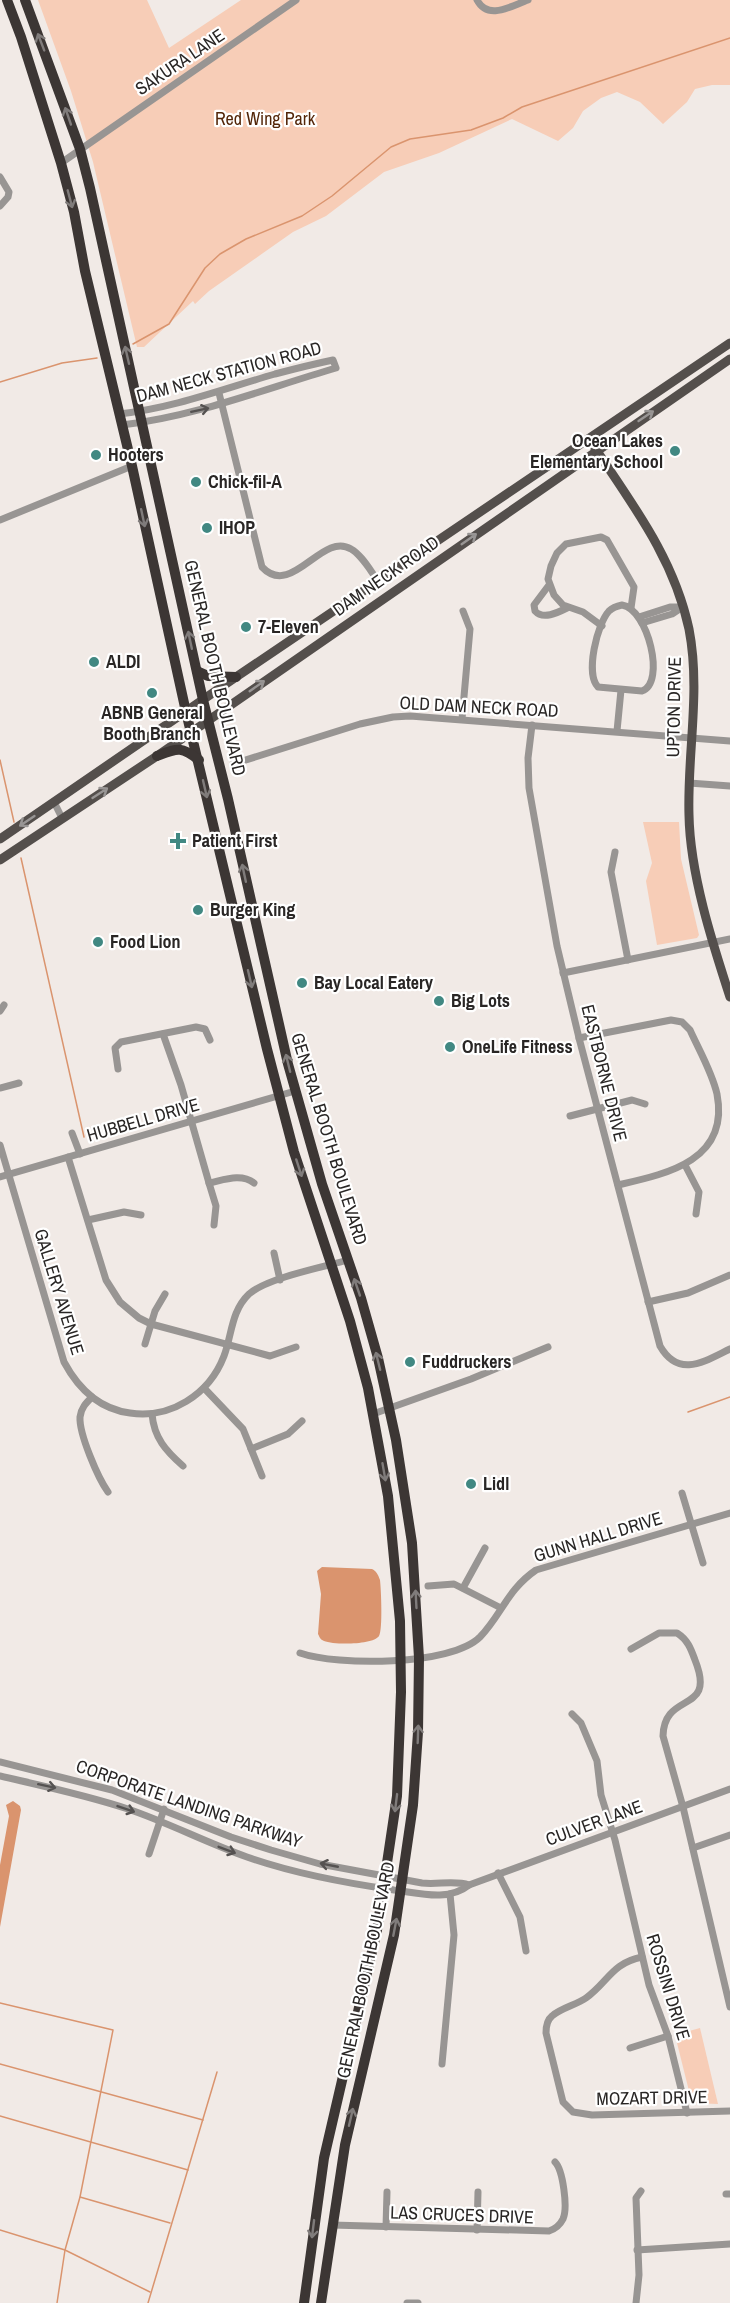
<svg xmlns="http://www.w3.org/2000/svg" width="730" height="2303" viewBox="0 0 730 2303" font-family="'Archivo Narrow',sans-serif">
<rect width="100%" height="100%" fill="#f1eae6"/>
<g fill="#f7cdb7">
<path d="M38,0H147L169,48L241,0H730V85H712L695,89L687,102L663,124L640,102L617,92L601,98L583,111L573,128L558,141L512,119L439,153L384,172L326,216L293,232L209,291L195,304L193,301L144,347H137L93,162L71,91Z"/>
<path d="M643,822H679L681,859L699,935L697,938L657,945L646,881L652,863Z"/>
<path d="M700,2028L718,2104L692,2103L675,2035Z"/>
</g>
<g fill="#da946e">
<path d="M322,1567L372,1569C376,1571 378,1574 380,1580C381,1588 383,1630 379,1636C373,1645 334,1645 324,1641C320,1639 320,1638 318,1634L321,1594L317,1571Z"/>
<path d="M13,1801L20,1806L21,1810L0,1927V1865L9,1816L6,1805Z"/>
</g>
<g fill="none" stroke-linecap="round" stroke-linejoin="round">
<g stroke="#da946e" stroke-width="1.5">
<path d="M133,344L169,324L205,268L220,254L246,239L302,216L332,196L391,147L410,139L471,130L503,118L522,107L730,38"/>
<path d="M0,382L62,363L97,358"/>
<path d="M0,760L14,822"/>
<path d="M21,858L84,1137"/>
<path d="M688,1412L730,1397"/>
<path d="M0,2003L113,2030L80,2197L65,2250L57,2303"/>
<path d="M0,2064L203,2120"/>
<path d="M0,2116L188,2170"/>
<path d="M80,2197L170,2223"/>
<path d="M0,2230L65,2250L150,2292"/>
<path d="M148,2303L217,2072"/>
</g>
<g stroke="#989593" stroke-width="7">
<path d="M477,0C488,21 511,6 528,0"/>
<path d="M61,163L296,0"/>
<path d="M0,177L9,192L8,197L0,206"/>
<path d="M219,393L262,567C292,599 322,531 351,549C362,555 371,572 379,582"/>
<path d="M119,414C174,408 223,389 275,374C294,369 314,364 333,360L336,368C264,389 197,416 122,425"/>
<path d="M0,520L132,466"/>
<path d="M549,585L534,605L535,611C543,620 557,613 567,608"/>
<path d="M622,605C648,609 666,683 642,691L598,687C585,674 597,624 609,611C613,607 617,606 622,605Z"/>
<path d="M639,617L670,607H683"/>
<path d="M642,623L672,614L681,608"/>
<path d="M602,626L583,612L563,605L554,595L548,579L551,566L557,553L566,544L601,537L607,540L634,587L631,608"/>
<path d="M462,719L470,629L463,611"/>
<path d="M532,725L528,758L529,788L557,946L579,1038L660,1346C679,1379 705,1361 730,1349"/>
<path d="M617,731L621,690"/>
<path d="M233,764L360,724L393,717L410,716L730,741"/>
<path d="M689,783L730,786"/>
<path d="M54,802L62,818"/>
<path d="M615,852L611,872L628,960"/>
<path d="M563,973L730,939"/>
<path d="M0,1011L4,1005"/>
<path d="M163,1034L181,1085L209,1183L216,1206L214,1225"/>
<path d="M579,1038L671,1020L682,1022L690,1030C699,1050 712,1072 717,1094C730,1161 666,1174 618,1185"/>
<path d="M118,1069L115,1048L121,1042L196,1027L205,1029L210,1040"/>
<path d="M0,1088L19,1083"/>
<path d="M570,1116L632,1100L645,1104"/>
<path d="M72,1133L80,1154"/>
<path d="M0,1145L64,1362C78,1388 99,1409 130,1413C170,1419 209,1395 224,1356C232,1335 231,1311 249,1294C267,1278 323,1267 348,1260"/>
<path d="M68,1157L106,1280L120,1302L139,1318L151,1324L270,1356L296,1347"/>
<path d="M685,1165L699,1192L696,1214"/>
<path d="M0,1177L295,1091"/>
<path d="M209,1183C224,1180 241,1173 254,1183"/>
<path d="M88,1220L124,1212L141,1215"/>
<path d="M274,1253L280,1280"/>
<path d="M648,1302L688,1293L730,1275"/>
<path d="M145,1344L155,1311L165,1294"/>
<path d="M204,1388L243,1429L262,1476"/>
<path d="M92,1397C86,1403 81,1408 80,1417C79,1434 98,1478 108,1492"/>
<path d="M152,1414C154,1438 166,1451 183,1466"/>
<path d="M373,1414L471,1379L548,1347"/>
<path d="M251,1449L288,1434L302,1421"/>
<path d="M682,1493L703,1563"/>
<path d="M428,1586L454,1584L501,1608"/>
<path d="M463,1588L485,1548"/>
<path d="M631,1649L659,1633H677C688,1640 691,1649 695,1660C717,1715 664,1690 663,1736L683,1807L730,2007"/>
<path d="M300,1653C337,1666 451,1666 480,1637C502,1614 507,1590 536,1570L730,1513"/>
<path d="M572,1714L581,1723L597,1761L601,1795L615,1840L649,1985L668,2036L687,2113"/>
<path d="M0,1762L112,1790L231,1837L271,1850L320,1864L422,1883C437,1885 455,1880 469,1885"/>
<path d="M0,1776C43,1786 86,1795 128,1809C169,1823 207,1843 247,1857C295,1874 345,1883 394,1890C419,1893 448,1902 469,1885L730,1789"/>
<path d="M693,1848L730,1835"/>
<path d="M149,1854L164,1809"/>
<path d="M498,1873L520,1917L526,1951"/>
<path d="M642,1957C612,1963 608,1982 586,1998C576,2005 561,2008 552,2016C547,2020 546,2026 546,2033L563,2102L573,2112L592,2115L730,2111"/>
<path d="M630,2048L668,2036"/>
<path d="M442,2064L454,1935L450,1894"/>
<path d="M726,2194H730"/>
<path d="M332,2225L549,2231C555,2229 560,2225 563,2219C568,2208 563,2170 555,2162"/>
<path d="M386,2227L387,2192"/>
<path d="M477,2230L478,2192"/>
<path d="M637,2250L730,2244"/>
<path d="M407,2303H418"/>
<path d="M636,2303L639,2275L636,2198L641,2191"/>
</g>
<g stroke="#544f4c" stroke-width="9">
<path d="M593,445C632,504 674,558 689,629C701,691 687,754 689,815C690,873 712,942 730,997"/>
<path d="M0,839L236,677L730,343"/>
<path d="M0,860L157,756L730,359"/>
</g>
<g stroke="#3c3634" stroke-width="10">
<path d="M7,0L21,37L61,163L74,212L85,271L132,466L186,712L267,1049L294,1152L350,1321L368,1388L388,1496L400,1621L401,1692L397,1796L377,1930L324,2158L304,2303"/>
<path d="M25,0L80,149L90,188L203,700L228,799L288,1064L322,1184L361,1298L378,1358L396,1440L412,1543L419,1658L418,1732L413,1805L394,1935L345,2145L321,2303"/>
<path d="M197,671L208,676L236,677"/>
<path d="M157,756C178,748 181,746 199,760"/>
</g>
</g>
<defs><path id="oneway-shaft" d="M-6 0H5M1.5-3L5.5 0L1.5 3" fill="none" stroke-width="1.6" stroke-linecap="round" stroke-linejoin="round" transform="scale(1.5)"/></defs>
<g stroke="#807c7b">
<use href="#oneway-shaft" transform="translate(41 42) rotate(-111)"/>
<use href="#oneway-shaft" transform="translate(68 116) rotate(-109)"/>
<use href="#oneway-shaft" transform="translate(70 199) rotate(75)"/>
<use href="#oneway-shaft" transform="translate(127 355) rotate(-103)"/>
<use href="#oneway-shaft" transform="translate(143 518) rotate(78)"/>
<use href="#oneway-shaft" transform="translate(190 640) rotate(-102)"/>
<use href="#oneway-shaft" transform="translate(205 789) rotate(77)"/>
<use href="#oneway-shaft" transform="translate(244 873) rotate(-102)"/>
<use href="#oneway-shaft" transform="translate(250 979) rotate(77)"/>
<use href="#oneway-shaft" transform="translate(288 1063) rotate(-104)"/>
<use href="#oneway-shaft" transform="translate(299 1168) rotate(72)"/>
<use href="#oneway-shaft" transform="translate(357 1287) rotate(-109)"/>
<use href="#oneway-shaft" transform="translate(378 1361) rotate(-104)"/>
<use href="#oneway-shaft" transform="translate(384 1472) rotate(80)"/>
<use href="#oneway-shaft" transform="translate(416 1599) rotate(-93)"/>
<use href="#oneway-shaft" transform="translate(418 1734) rotate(-88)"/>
<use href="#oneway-shaft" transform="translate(396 1803) rotate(97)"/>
<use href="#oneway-shaft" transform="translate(395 1927) rotate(-79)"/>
<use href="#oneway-shaft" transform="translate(351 2117) rotate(-77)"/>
<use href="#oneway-shaft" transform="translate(313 2229) rotate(97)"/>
</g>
<g stroke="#555251">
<use href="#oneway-shaft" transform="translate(200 410) rotate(-12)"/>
<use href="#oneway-shaft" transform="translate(47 1786) rotate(12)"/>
<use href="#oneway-shaft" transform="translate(126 1809) rotate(19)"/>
<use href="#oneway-shaft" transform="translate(227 1850) rotate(21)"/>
<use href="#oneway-shaft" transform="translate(329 1865) rotate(-169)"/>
</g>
<g stroke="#989594">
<use href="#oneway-shaft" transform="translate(646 416) rotate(-34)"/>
<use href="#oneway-shaft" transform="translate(469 539) rotate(-35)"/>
<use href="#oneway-shaft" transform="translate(257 686) rotate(-35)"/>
<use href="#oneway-shaft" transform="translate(100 793) rotate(-33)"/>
<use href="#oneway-shaft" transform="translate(27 821) rotate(146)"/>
</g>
<g fill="#418882" stroke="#fff" stroke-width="2">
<circle cx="675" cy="451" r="6"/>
<circle cx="96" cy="455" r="6"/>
<circle cx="196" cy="482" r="6"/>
<circle cx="207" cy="528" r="6"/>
<circle cx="246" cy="627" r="6"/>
<circle cx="94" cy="662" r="6"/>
<circle cx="152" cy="693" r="6"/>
<path d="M175 832h6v6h6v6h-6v6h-6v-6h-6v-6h6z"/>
<circle cx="198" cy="910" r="6"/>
<circle cx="98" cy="942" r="6"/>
<circle cx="302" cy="983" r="6"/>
<circle cx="439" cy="1001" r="6"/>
<circle cx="450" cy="1047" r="6"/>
<circle cx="410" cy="1362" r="6"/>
<circle cx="471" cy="1484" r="6"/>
</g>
<g text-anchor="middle" stroke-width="4.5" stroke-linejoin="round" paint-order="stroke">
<g font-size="18" fill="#292625" stroke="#fff">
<text transform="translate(180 62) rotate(-34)" y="6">SAKURA LANE</text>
<text transform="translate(229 372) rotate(-15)" y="6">DAM NECK STATION ROAD</text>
<text transform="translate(386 576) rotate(-35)" y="6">DAM NECK ROAD</text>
<text transform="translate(215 668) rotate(77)" y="6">GENERAL BOOTH BOULEVARD</text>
<text transform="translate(479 707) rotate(3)" y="6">OLD DAM NECK ROAD</text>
<text transform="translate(674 707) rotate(-89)" y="6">UPTON DRIVE</text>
<text transform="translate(604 1073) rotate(76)" y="6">EASTBORNE DRIVE</text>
<text transform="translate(143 1120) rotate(-16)" y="6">HUBBELL DRIVE</text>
<text transform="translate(329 1139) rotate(73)" y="6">GENERAL BOOTH BOULEVARD</text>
<text transform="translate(59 1292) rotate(73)" y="6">GALLERY AVENUE</text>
<text transform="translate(598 1537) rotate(-17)" y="6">GUNN HALL DRIVE</text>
<text transform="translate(189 1804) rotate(19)" y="6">CORPORATE LANDING PARKWAY</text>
<text transform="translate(594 1823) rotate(-20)" y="6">CULVER LANE</text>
<text transform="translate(366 1970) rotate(-78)" y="6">GENERAL BOOTH BOULEVARD</text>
<text transform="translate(668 1987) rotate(73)" y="6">ROSSINI DRIVE</text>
<text transform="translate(652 2098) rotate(-1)" y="6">MOZART DRIVE</text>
<text transform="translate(462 2215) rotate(2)" y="6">LAS CRUCES DRIVE</text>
</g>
<g font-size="18" fill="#532609" stroke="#fff">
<text x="265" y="125">Red Wing Park</text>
</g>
<g font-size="18" font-weight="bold" fill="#292625" stroke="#fff" text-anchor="start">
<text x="663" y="447" text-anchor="end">Ocean Lakes<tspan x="663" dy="21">Elementary School</tspan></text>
<text x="108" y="461">Hooters</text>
<text x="208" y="488">Chick-fil-A</text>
<text x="219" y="534">IHOP</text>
<text x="258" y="633">7-Eleven</text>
<text x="106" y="668">ALDI</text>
<text x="152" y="719" text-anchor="middle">ABNB General<tspan x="152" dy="21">Booth Branch</tspan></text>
<text x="192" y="847">Patient First</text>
<text x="210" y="916">Burger King</text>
<text x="110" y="948">Food Lion</text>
<text x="314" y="989">Bay Local Eatery</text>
<text x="451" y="1007">Big Lots</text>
<text x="462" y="1053">OneLife Fitness</text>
<text x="422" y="1368">Fuddruckers</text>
<text x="483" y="1490">Lidl</text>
</g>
</g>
</svg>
